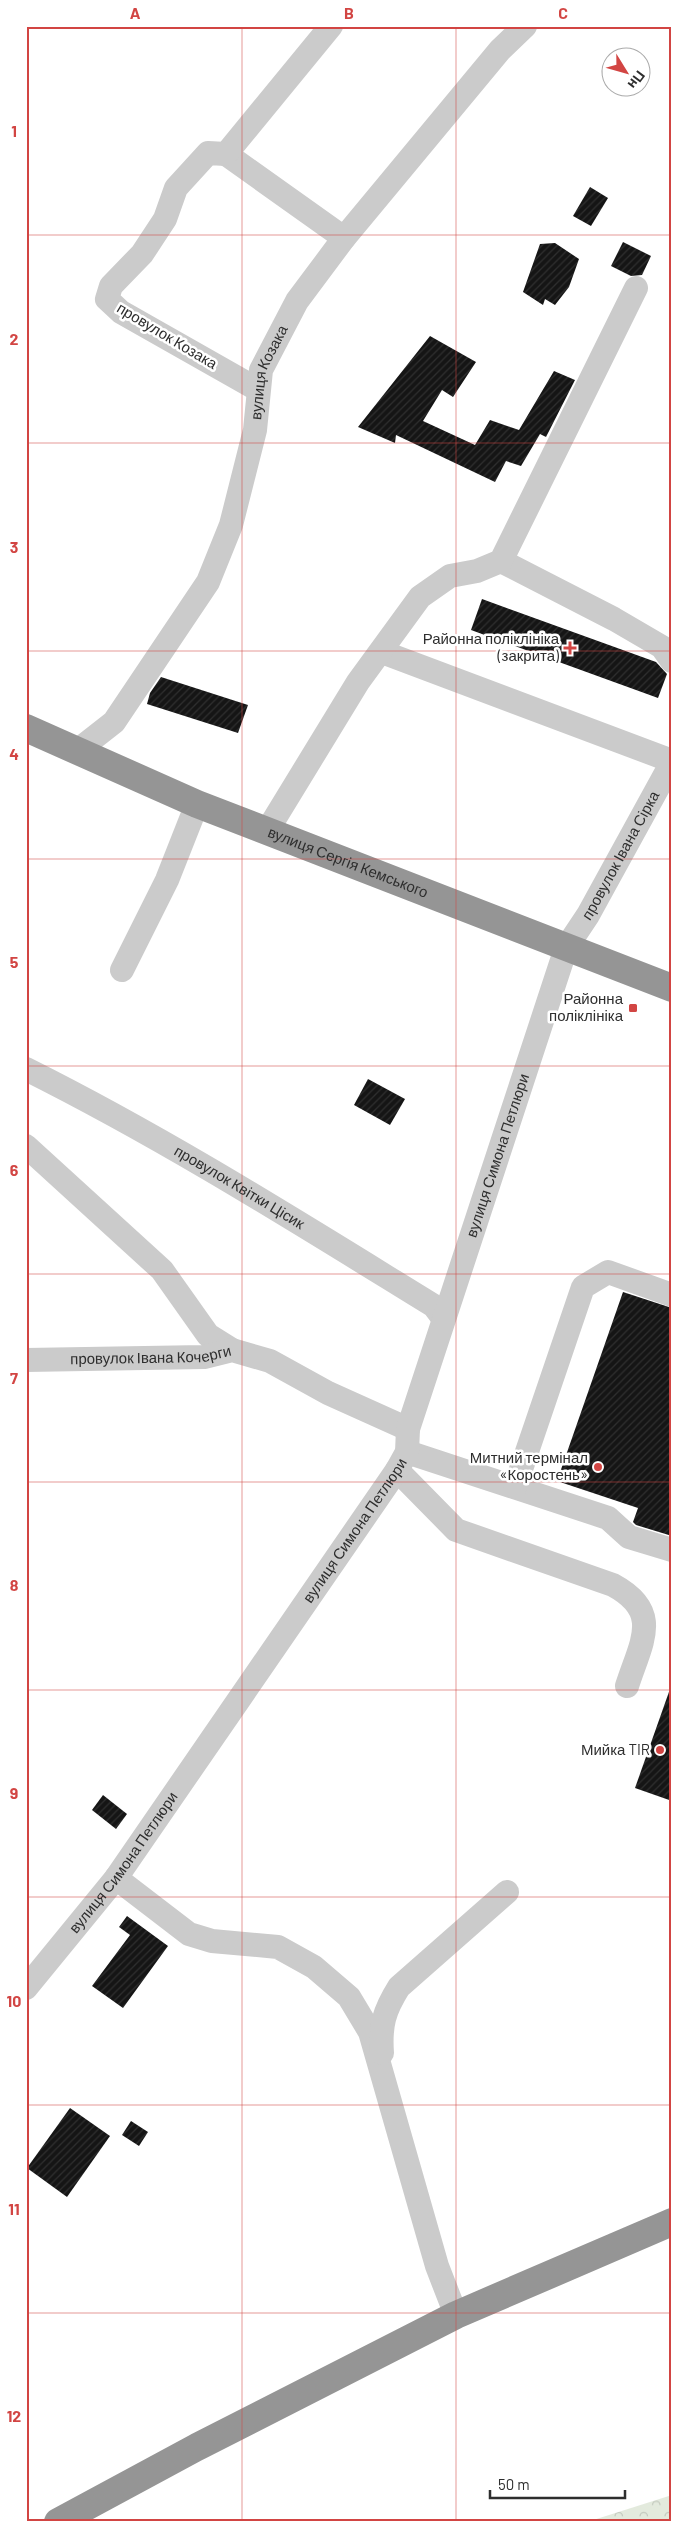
<svg xmlns="http://www.w3.org/2000/svg" width="698" height="2548" viewBox="0 0 698 2548" font-family="Barlow,sans-serif">
<defs>
<pattern id="forest-crowns" width="20" height="18" patternUnits="userSpaceOnUse" patternTransform="scale(1.25)"><rect width="20" height="18" fill="#e3eadd"/><path d="M2 6a3 3 0 1 1 6 0M12 15a3 3 0 1 1 6 0" fill="none" stroke="#c3c9be"/></pattern>
<pattern id="building-hatch" width="6" height="6" patternUnits="userSpaceOnUse" patternTransform="scale(1.25)"><rect width="6" height="6" fill="#151515"/><path d="M-1 1l2-2M0 6l6-6M5 7l2-2" fill="none" stroke="#2f2f2f"/></pattern>
</defs>
<rect width="100%" height="100%" fill="#fff"/>
<path fill="url(#forest-crowns)" d="M672,2495V2522H587Z"/>
<g fill="url(#building-hatch)">
<path d="M590,187L608,198L591,226L573,216Z"/>
<path d="M623,242L651,256L642,275L631,276L611,266Z"/>
<path d="M555,243L579,259L569,287L555,305L545,299L543,305L523,292L540,244Z"/>
<path d="M430,336L476,362L453,397L442,390L423,421L475,445L490,420L519,430L554,371L575,380L546,437L540,434L521,466L506,461L495,482L396,435L395,443L358,427Z"/>
<path d="M482,599L656,662L667,674L658,698L471,630Z"/>
<path d="M161,677L248,705L238,733L147,704L150,693Z"/>
<path d="M368,1079L405,1099L390,1125L354,1105Z"/>
<path d="M623,1292L672,1308V1536L636,1525L633,1522L638,1508L557,1481Z"/>
<path d="M670,1689H672V1801L635,1788Z"/>
<path d="M103,1795L127,1814L116,1829L92,1810Z"/>
<path d="M127,1916L168,1946L123,2008L92,1986L130,1935L119,1927Z"/>
<path d="M70,2108L110,2136L67,2197L27,2168Z"/>
<path d="M131,2121L148,2132L139,2146L122,2135Z"/>
</g>
<g fill="none" stroke-linecap="round" stroke-linejoin="round">
<g stroke="#cbcbcb" stroke-width="24">
<path d="M226,154L344,238"/>
<path d="M257,389L121,312L107,299L111,286L142,254L165,219L176,188L208,153L226,154L331,26"/>
<path d="M501,561L614,619L662,647L672,661"/>
<path d="M382,652L672,761"/>
<path id="s1" d="M77,751L114,722L208,582L231,525L255,430L261,370L297,301L344,238L500,50L525,26"/>
<path d="M267,831L358,682L420,597L450,576L477,571L501,561L636,288"/>
<path d="M122,970L167,880L197,804"/>
<path id="s2" d="M26,1069C168,1140 299,1223 434,1306L443,1318"/>
<path d="M26,1146L162,1270L208,1335L232,1350"/>
<path id="s3" d="M26,1360L204,1357L232,1350L270,1361L328,1393L408,1429"/>
<path d="M407,1452L608,1518L629,1537L672,1550"/>
<path d="M397,1470L456,1530L613,1585C663,1612 641,1642 627,1686"/>
<path d="M515,1487L583,1287L608,1272L672,1295"/>
<path d="M116,1878L189,1934L212,1941L278,1947L314,1967L349,1997L370,2032L437,2266L456,2315"/>
<path id="s4" d="M26,1988L116,1878L397,1470L407,1452L408,1429L566,948L588,915L672,762"/>
<path d="M382,2053C380,2025 384,2011 399,1987L507,1892"/>
</g>
<g stroke="#959595" stroke-width="28">
<path id="s5" d="M26,728L197,804L672,988"/>
<path d="M58,2522L197,2447L456,2315L672,2222"/>
</g>
</g>
<path fill="none" stroke="#d24543" stroke-width="1" stroke-opacity="0.55" d="M242,26V2522M456,26V2522M26,235H672M26,443H672M26,651H672M26,859H672M26,1066H672M26,1274H672M26,1482H672M26,1690H672M26,1897H672M26,2105H672M26,2313H672"/>
<g fill="#d24543" stroke="#fff" stroke-width="2">
<path d="M567.5 640.5h5v5h5v5h-5v5h-5v-5h-5v-5h5z"/>
<rect x="628" y="1003" width="10" height="10" rx="2.5"/>
<circle cx="598" cy="1467" r="5"/>
<circle cx="660" cy="1750" r="5"/>
</g>
<g text-anchor="middle" stroke-width="5" stroke-linejoin="round" paint-order="stroke">
<g font-size="15" fill="#2e2e2e" stroke="#fff">
<text transform="translate(167 336) rotate(31)" y="5">провулок Козака</text>
<text dy="5" stroke="none"><textPath href="#s1" startOffset="435">вулиця Козака</textPath></text>
<text dy="5" stroke="none"><textPath href="#s4" startOffset="1295">провулок Івана Сірка</textPath></text>
<text dy="5" stroke="none"><textPath href="#s5" startOffset="349">вулиця Сергія Кемського</textPath></text>
<text dy="5" stroke="none"><textPath href="#s4" startOffset="969">вулиця Симона Петлюри</textPath></text>
<text dy="5" stroke="none"><textPath href="#s2" startOffset="244">провулок Квітки Цісик</textPath></text>
<text dy="5" stroke="none"><textPath href="#s3" startOffset="125">провулок Івана Кочерги</textPath></text>
<text dy="5" stroke="none"><textPath href="#s4" startOffset="564">вулиця Симона Петлюри</textPath></text>
<text dy="5" stroke="none"><textPath href="#s4" startOffset="159">вулиця Симона Петлюри</textPath></text>
</g>
<g font-size="15" fill="#2e2e2e" stroke="#fff" text-anchor="end">
<text x="559" y="644">Районна поліклініка<tspan x="559" dy="17">(закрита)</tspan></text>
<text x="623" y="1004">Районна<tspan x="623" dy="17">поліклініка</tspan></text>
<text x="588" y="1463">Митний термінал<tspan x="588" dy="17">«Коростень»</tspan></text>
<text x="650" y="1755">Мийка TIR</text>
</g>
</g>
<rect width="698" height="2548" fill="none" stroke="#ffffff" stroke-width="55"/>
<g transform="translate(626 72) rotate(127)"><circle r="24" fill="#ffffff" stroke="#ababab"/>
<path d="M0-4L9 19L0 12L-9 19Z" fill="#d24543"/>
<text y="-8" font-size="14" font-weight="bold" text-anchor="middle" fill="#2e2e2e">Пн</text>
</g>
<path d="M490 2490v8h135v-8" fill="none" stroke="#2e2e2e" stroke-width="2.5"/>
<text x="498" y="2490" font-size="15" fill="#2e2e2e" stroke="#ffffff" stroke-width="4" paint-order="stroke">50 m</text>
<rect x="28" y="28" width="642" height="2492" fill="none" stroke="#d24543" stroke-width="2"/>
<g font-size="16" text-anchor="middle" font-weight="bold" fill="#d24543">
<text x="135" y="19">A</text>
<text x="349" y="19">B</text>
<text x="563" y="19">C</text>
<text x="14" y="137">1</text>
<text x="14" y="345">2</text>
<text x="14" y="553">3</text>
<text x="14" y="760">4</text>
<text x="14" y="968">5</text>
<text x="14" y="1176">6</text>
<text x="14" y="1384">7</text>
<text x="14" y="1591">8</text>
<text x="14" y="1799">9</text>
<text x="14" y="2007">10</text>
<text x="14" y="2215">11</text>
<text x="14" y="2422">12</text>
</g>
</svg>
